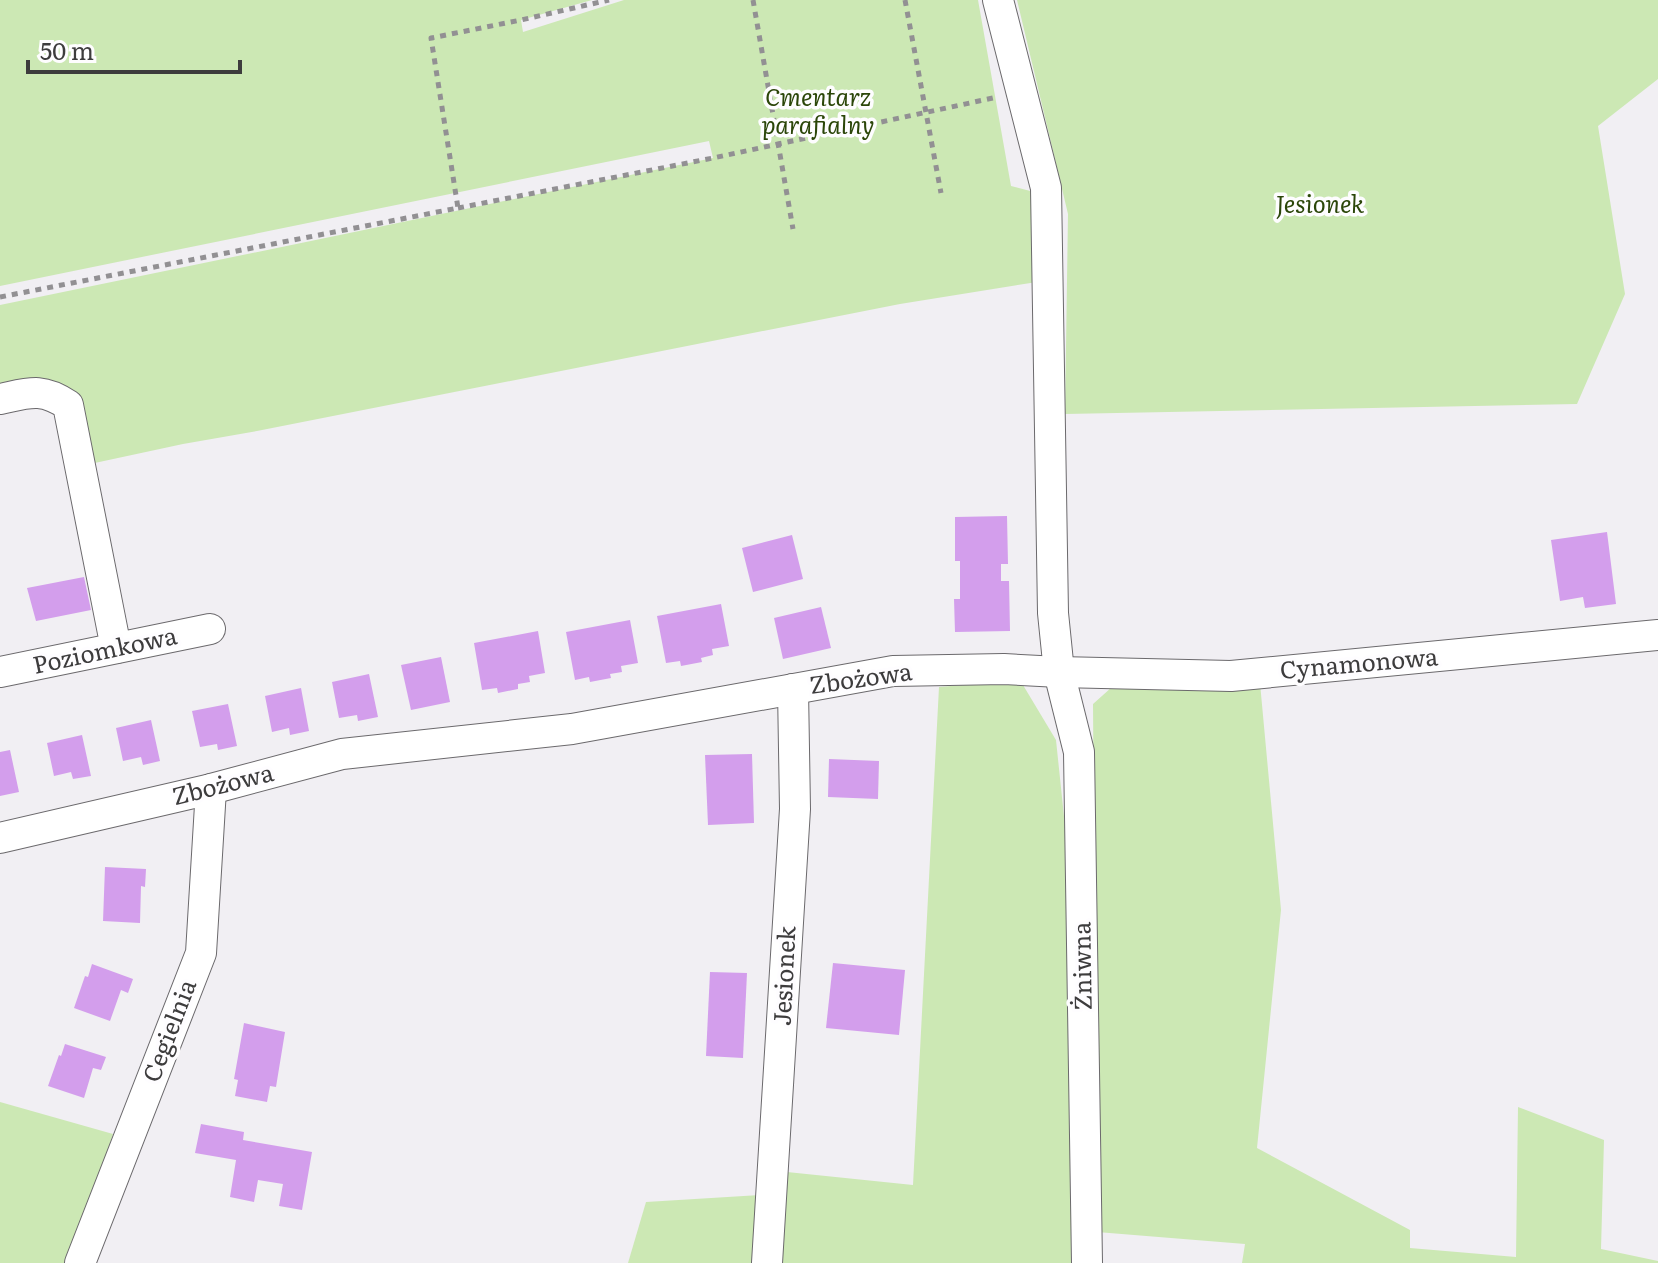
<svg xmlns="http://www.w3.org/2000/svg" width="1658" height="1263" viewBox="0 0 1658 1263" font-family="Literata,serif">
<rect width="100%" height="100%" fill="#f1eff3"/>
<g fill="#cce8b4">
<path d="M0,0H592L521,20L523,32L624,0H978L1011,186L1034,192L1037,282L900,304L257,431L183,444L90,464L65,409L47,399L0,408V305L713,158L709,141L0,286Z"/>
<path d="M1017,0H1658V79L1598,126L1625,294L1577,404L1065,414L1068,214Z"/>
<path d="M1020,680L1056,740L1065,826L1072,1263H781L787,1172L913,1185L939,687Z"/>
<path d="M1260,683L1281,910L1257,1148L1410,1230V1248L1516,1257L1518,1107L1604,1140L1601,1249L1658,1261V1263H1242L1245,1244L1097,1232L1093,704L1112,687Z"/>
<path d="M0,1102L113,1134L71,1263H0Z"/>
<path d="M760,1195L752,1263H628L646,1202Z"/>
</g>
<g fill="#d39eec">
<path d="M1007,516L1008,564H1001V581H1009L1010,631L955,632L954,599H960V561H955V517Z"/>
<path d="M1607,532L1616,604L1585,608L1583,597L1560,601L1551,540Z"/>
<path d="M792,535L803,579L753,592L742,548Z"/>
<path d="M84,577L91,610L36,621L27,588Z"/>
<path d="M721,604L729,646L712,649L713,655L701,658L702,662L681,666L680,661L666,663L657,616Z"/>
<path d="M821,607L831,648L783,659L774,618Z"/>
<path d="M630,620L638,663L621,666L622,672L610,674L611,678L590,682L589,677L575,680L566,632Z"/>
<path d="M538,631L545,673L529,676L530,682L518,684V689L498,693L497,688L482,690L474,643Z"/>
<path d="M441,657L450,702L411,710L401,665Z"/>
<path d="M369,674L378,717L358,721L357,715L339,718L332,682Z"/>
<path d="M301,688L309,731L290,735L289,728L272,732L265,696Z"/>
<path d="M228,704L237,746L218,750L217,744L200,747L192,711Z"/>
<path d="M151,720L160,761L143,765L141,757L123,761L116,728Z"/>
<path d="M82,735L91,776L73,779L71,772L54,776L47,743Z"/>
<path d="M10,750L19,792L0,796V752Z"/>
<path d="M752,754L754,823L708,825L705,755Z"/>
<path d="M829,759L879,761L878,799L828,797Z"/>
<path d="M105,867L146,869L145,887L141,886L140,923L103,921Z"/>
<path d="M833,963L905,970L899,1035L826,1028Z"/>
<path d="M92,964L133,979L128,993L121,990L110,1021L74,1008L85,976L88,977Z"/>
<path d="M710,972L747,973L743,1058L706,1056Z"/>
<path d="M244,1023L285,1032L276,1087L270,1086L267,1102L235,1096L238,1080L234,1079Z"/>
<path d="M65,1044L106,1057L101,1070L93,1068L84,1098L48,1086L59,1055L61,1056Z"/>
<path d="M201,1124L244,1132L243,1140L312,1152L302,1210L279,1206L283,1184L258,1180L254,1202L230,1197L236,1160L195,1153Z"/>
</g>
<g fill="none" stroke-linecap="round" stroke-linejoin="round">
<g stroke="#6b696c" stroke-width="32">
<g id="minor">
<path d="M998,0L1046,188L1053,613L1059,672L1079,752L1087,1263"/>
<path d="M0,399C29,393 41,387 68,405L116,648"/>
<path d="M0,672L210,629"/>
<path d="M0,838L211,789L342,754L572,729L893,671L1004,669L1059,672L1231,676L1658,635"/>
<path d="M80,1263L201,953L211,789"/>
<path d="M767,1263L795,809L793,689"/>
</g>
</g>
<g stroke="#929093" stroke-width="5" stroke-dasharray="6 6" stroke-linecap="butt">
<path d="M753,0L793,229"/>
<path d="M905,0L941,193"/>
<path d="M458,208L713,158L993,98"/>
<path d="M0,297L458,208L431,38L521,20L609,0"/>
</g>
<use href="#minor" stroke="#fff" stroke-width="30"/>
</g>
<g text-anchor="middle" stroke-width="7" stroke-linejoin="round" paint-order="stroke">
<g font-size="24" font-style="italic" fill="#2b4609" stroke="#fefdff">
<text x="818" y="106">Cmentarz<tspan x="818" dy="28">parafialny</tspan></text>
<text x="1320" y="213">Jesionek</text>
</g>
<g font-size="24" fill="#3d3c3d" stroke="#fefdff">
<text transform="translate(105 651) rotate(-12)" y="8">Poziomkowa</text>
<text transform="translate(1359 664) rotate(-5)" y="8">Cynamonowa</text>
<text transform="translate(861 679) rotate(-8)" y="8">Zbożowa</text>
<text transform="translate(223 785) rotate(-14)" y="8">Zbożowa</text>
<text transform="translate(1083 966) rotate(-91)" y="8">Żniwna</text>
<text transform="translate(785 976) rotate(-87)" y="8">Jesionek</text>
<text transform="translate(170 1031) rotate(-69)" y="8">Cegielnia</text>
</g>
</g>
<path d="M28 60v12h212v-12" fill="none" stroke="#3d3c3d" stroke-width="4"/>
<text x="40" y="60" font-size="24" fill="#3d3c3d" stroke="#fefdff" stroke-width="6" paint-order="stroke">50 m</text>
</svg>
